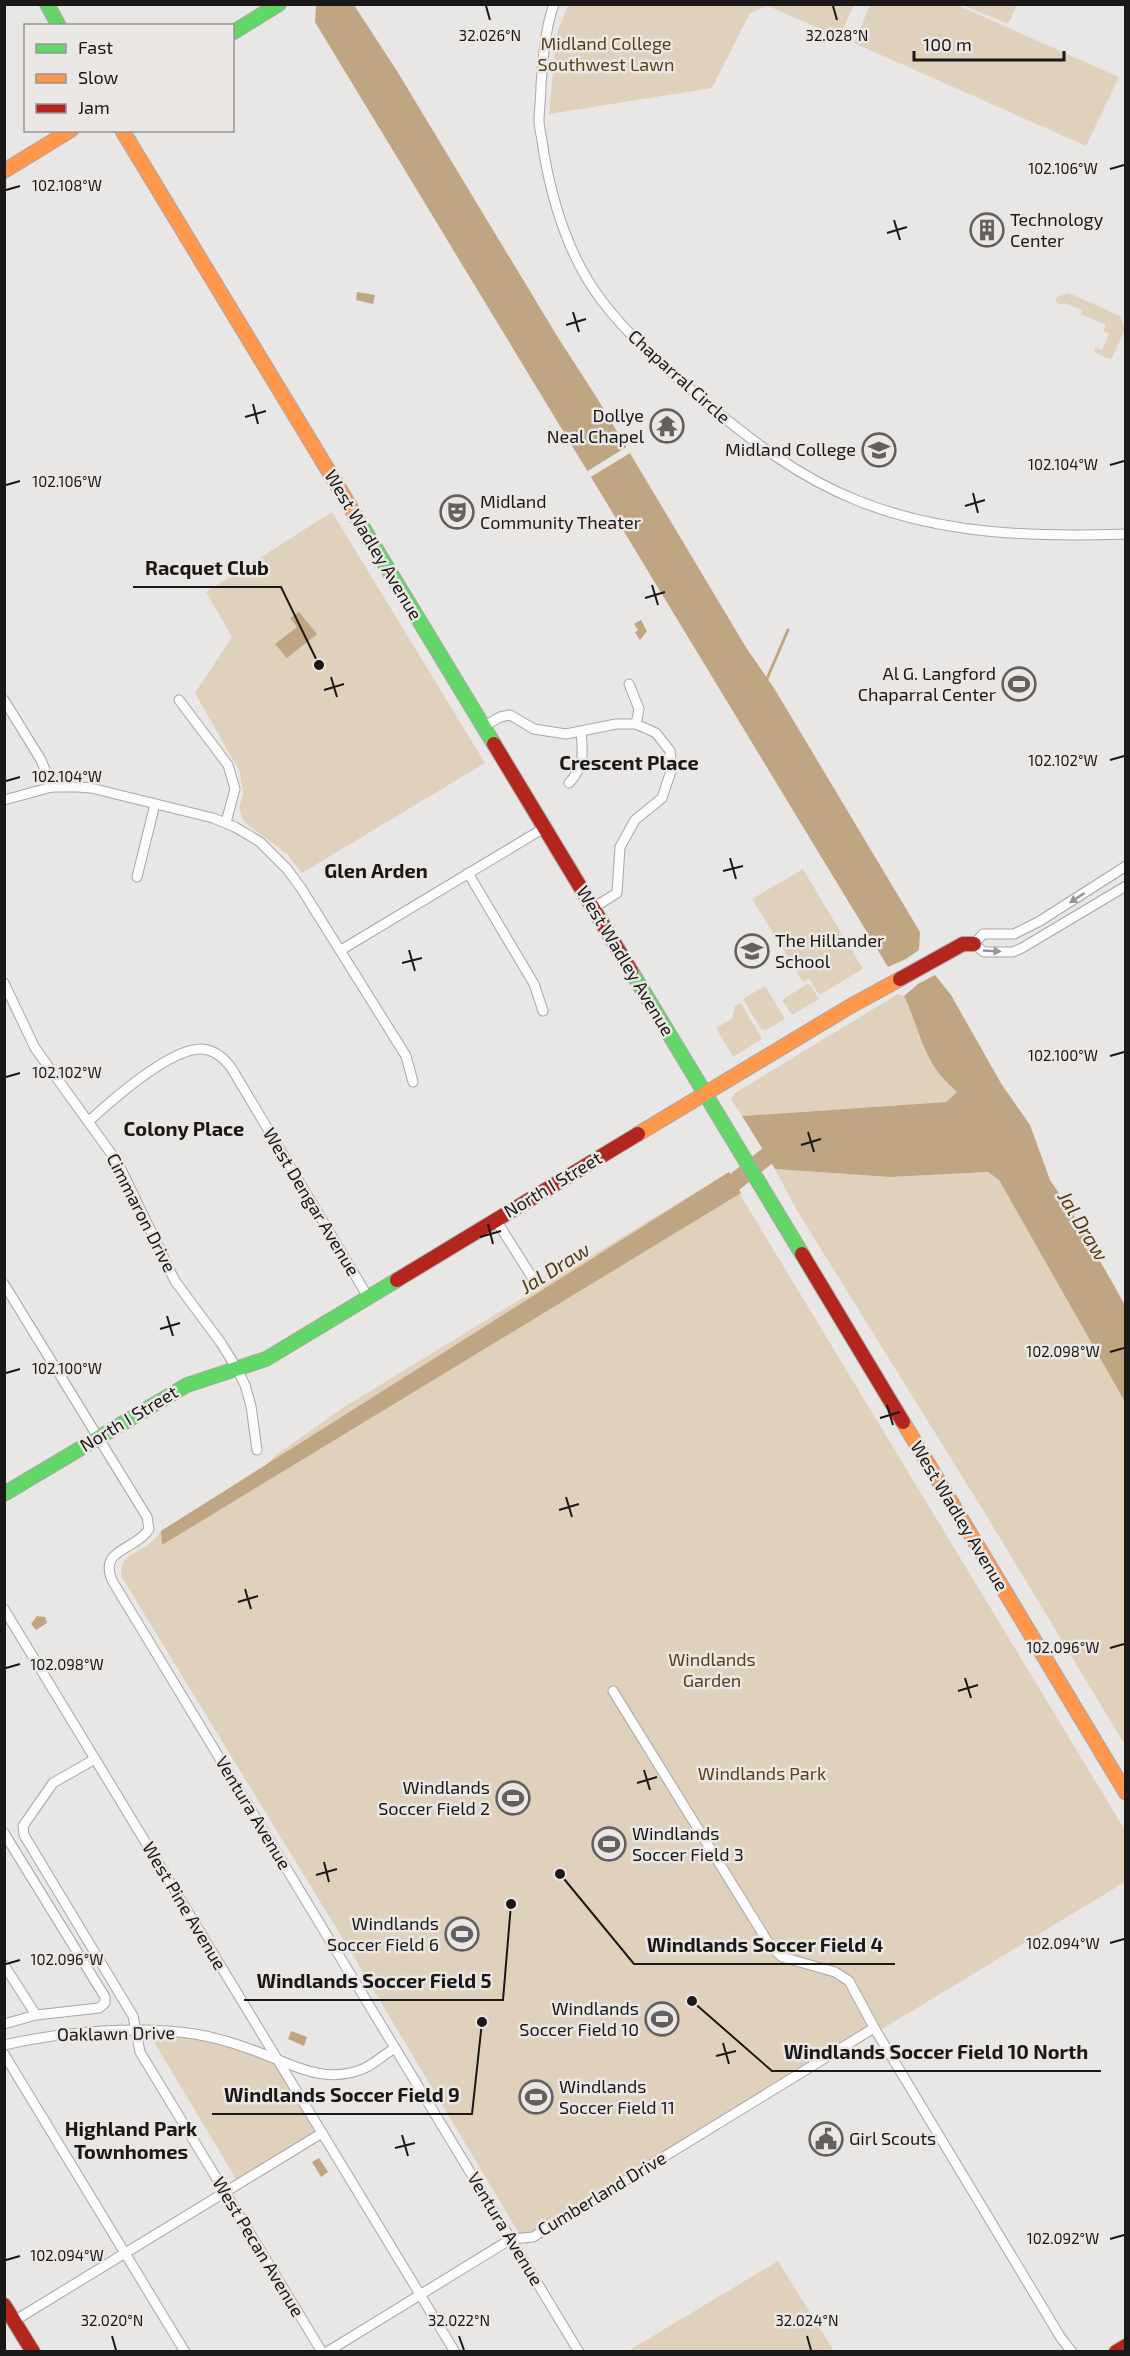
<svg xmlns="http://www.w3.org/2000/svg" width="1130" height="2356" viewBox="0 0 1130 2356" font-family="'Exo 2',sans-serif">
<rect width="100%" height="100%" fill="#e9e7e5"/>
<g fill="#e0d1bd">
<path d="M568,5V4L854,5L839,37L768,6L750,13L712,88L549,114L557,33Z"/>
<path d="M870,5H957L1119,77L1086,146L854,43Z"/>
<path d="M963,5L1017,4V5L1008,24Z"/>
<path d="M1069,293L1120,316L1125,329L1111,360L1094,352L1095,348L1102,350L1109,334L1103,331L1106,325L1081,314L1082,310L1065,303L1063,305L1055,302L1057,297Z"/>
<path d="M332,512L485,763L302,873L287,854L244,822L239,808L243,794L240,772L195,693L232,637L206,592Z"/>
<path d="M803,869L863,969L819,995L809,979L803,982L752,899Z"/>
<path d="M809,983L819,999L792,1015L782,1000Z"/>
<path d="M765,986L785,1019L766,1030L761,1029L743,999Z"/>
<path d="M898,994L904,996C916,1021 922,1052 940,1075C945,1081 952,1087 957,1092L946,1102L742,1116L731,1099L735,1093Z"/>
<path d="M741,1003L762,1039L733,1057L716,1028L732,1019L735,1006Z"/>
<path d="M775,1169L890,1177L988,1172L999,1180L1125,1402V1745L983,1510L796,1209Z"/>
<path d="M727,1173L1125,1830V1882L526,2245L349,1949L121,1576C121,1552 137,1555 151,1542C155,1539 158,1535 161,1531L260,1472L276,1455L344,1407Z"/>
<path d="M178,2033L278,2061L322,2133L239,2184L154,2042Z"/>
<path d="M778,2261L834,2351H628Z"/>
</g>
<g fill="#c0a582">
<path d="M316,5H354L397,71L557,336L597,398L747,649L774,688L920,932L919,950L906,959L888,967L315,22Z"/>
<path d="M357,292L375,295L373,304L356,300Z"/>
<path d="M299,612L317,634L287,658L275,644L297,627L290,618Z"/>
<path d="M641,620L647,631L640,640L635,632L638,630L634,624Z"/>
<path d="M935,975L951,995L1002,1085L1030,1125L1050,1180L1075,1217L1125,1305V1402L999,1180L988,1172L890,1177L775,1169L742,1116L946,1102L957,1092C951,1086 945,1081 940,1075C922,1052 916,1021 904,996L918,984Z"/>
<path d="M729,1172L741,1193L162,1545L161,1531Z"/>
<path d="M37,1616L45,1617L47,1623L36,1630L31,1624Z"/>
<path d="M291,2031L307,2037L304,2046L288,2039Z"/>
<path d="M319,2158L328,2172L321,2177L312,2162Z"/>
</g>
<path fill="#e9e7e5" d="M628,446L632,452L589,478L586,472Z"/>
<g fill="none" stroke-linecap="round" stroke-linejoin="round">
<path stroke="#c0a582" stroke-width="3" d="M766,681L788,630"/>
<path stroke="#c0a582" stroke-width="18" d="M714,1195L731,1185L772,1152L788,1151"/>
<g stroke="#a8a7a6" stroke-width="11">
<g id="street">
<path d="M554,4C545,29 543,59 541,85C541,98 539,110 539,122C540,132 543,143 544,154C553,205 570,259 602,301C631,339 668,370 703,400C750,440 799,477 856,500C942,535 1034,537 1126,534"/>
<path d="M629,684L639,709L636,724"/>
<path d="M4,700L41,760L52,787"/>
<path d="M179,700L228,765L235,789L226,822"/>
<path d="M483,727L500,717L510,715L534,729L566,734L616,724H636L656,733L670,751L672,768L662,798L635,820L620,847L617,893L593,908"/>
<path d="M569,783C585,766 583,753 581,731"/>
<path d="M4,800L52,787H78L91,788L213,818L235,827L260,842L287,869L301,888L406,1056L413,1082"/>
<path d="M1126,866L1040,921L1014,934H983L974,944L984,952H1013L1022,948L1126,886"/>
<path d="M468,873L534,984L543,1011"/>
<path d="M137,877L155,804"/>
<path d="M341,950L544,828"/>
<path d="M4,983L35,1048L118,1163L175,1281L221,1343L237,1369L245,1385L251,1406L257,1450"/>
<path d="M89,1121C112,1100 170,1048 202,1049C215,1050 225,1059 232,1069L368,1297"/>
<path d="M496,1220L535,1282"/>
<path d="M4,1284L147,1517L149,1529L146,1533C130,1551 98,1551 113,1582L579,2352"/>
<path d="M4,1609L455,2352"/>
<path d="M613,1691L771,1947L782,1957L835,1972L849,1981L876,2031L1061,2338L1072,2352"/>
<path d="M95,1759L53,1783L23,1826L24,1835L133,2016L140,2052L322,2352"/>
<path d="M4,1833L105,1997V2003L99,2008L36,2015L4,2024"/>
<path d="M4,1965L36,2015"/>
<path d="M4,2045C61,2032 136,2025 195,2034C212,2037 231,2042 247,2048C287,2061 322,2087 365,2068C375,2063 385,2054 395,2048"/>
<path d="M4,2054L185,2352"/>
<path d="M14,2321L322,2133"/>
<path d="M327,2352L511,2239L533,2237L874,2028"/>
</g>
</g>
<g stroke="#a8a7a6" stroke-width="16">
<g id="fast">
<path d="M47,4L59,26"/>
<path d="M232,33L279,4"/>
<path d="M354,513L494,744"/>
<path d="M631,971L802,1254"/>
<path d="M4,1494L187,1385L266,1359L397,1280"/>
</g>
</g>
<g stroke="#a8a7a6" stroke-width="16">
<g id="slow">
<path d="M122,130L354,513"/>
<path d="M4,171L71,130"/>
<path d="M638,1134L849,1007L900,979"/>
<path d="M903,1422L1126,1793"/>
</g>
</g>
<g stroke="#a8a7a6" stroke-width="16">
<g id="jam">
<path d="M494,744L631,971"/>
<path d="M900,979L963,944H974"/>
<path d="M802,1254L903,1422"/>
<path d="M397,1280L638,1134"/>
<path d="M4,2305L33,2352"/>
<path d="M1116,2352L1126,2346"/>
</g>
</g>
<use href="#street" stroke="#fcfbfb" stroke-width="9"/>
<use href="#fast" stroke="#63d668" stroke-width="14"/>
<use href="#slow" stroke="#ff974d" stroke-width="14"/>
<use href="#jam" stroke="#b3261e" stroke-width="14"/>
</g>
<defs><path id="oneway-solid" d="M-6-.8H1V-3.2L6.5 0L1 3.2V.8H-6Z" transform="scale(1.5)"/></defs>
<g fill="#969595">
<use href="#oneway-solid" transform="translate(1077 898) rotate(147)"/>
<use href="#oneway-solid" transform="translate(992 951) rotate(3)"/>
</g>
<path fill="none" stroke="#1a1918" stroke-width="2" d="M486,6L490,20M833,6L837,20M1110,169L1124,165M6,190L20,186M894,220L900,240M887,233L907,227M573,312L579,332M566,325L586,319M253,404L258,424M245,417L266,411M1110,465L1124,461M6,485L20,481M973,493L978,513M965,506L985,500M652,585L658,605M645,598L665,592M331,677L337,697M324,690L344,684M1110,760L1124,756M6,781L20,777M730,858L736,879M723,871L743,866M409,950L415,971M402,963L422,958M1110,1056L1124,1052M6,1077L20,1073M808,1132L814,1152M801,1145L821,1139M488,1224L493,1244M480,1237L501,1231M167,1316L173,1336M160,1329L180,1323M1110,1352L1124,1348M6,1373L20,1369M887,1405L893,1425M880,1418L900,1412M566,1497L572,1517M559,1510L579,1504M245,1589L251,1609M238,1602L258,1596M1110,1648L1124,1644M6,1668L20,1664M965,1678L971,1698M958,1691L978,1685M644,1770L650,1790M637,1783L657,1777M324,1862L329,1882M316,1875L337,1869M1110,1943L1124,1939M6,1964L20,1960M723,2043L729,2064M716,2056L736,2051M402,2135L408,2156M395,2148L415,2143M1110,2239L1124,2235M6,2260L20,2256M112,2336L116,2350M459,2336L464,2350M807,2336L811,2350"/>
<defs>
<g id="building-ring" transform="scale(1.725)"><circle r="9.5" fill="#eae7e4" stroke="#626160" stroke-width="1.5"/><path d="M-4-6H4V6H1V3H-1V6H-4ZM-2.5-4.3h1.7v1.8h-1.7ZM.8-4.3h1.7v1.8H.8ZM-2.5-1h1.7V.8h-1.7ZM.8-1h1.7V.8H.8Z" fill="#626160"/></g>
<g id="temple-ring" transform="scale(1.725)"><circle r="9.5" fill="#eae7e4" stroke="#626160" stroke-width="1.5"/><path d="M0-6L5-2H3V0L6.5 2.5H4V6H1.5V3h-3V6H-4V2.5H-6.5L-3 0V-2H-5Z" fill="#626160"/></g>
<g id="university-ring" transform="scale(1.725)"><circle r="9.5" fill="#eae7e4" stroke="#626160" stroke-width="1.5"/><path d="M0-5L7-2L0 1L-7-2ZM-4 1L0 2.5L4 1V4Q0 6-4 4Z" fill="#626160"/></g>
<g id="theatre-ring" transform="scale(1.725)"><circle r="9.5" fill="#eae7e4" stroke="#626160" stroke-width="1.5"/><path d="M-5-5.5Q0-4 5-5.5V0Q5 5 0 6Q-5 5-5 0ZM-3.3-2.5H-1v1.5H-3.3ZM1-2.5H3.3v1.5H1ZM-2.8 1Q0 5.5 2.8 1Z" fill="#626160"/></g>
<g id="stadium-ring" transform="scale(1.725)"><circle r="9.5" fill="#eae7e4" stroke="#626160" stroke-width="1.5"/><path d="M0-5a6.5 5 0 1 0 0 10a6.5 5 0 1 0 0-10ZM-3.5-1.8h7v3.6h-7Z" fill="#626160"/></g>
<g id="school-ring" transform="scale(1.725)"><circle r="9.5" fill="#eae7e4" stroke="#626160" stroke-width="1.5"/><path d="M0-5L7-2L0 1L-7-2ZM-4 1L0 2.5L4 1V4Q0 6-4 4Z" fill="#626160"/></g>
<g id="civic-ring" transform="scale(1.725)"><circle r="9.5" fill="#eae7e4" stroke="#626160" stroke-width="1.5"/><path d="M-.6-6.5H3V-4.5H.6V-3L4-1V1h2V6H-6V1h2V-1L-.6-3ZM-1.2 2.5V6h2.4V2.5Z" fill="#626160"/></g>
</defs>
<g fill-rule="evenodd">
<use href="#building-ring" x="987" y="230"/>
<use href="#temple-ring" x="667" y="426"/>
<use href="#university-ring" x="879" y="450"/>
<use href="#theatre-ring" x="457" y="512"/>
<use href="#stadium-ring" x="1019" y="684"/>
<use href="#school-ring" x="752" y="951"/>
<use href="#stadium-ring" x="513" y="1798"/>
<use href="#stadium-ring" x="609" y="1844"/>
<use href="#stadium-ring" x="462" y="1934"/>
<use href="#stadium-ring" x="662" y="2019"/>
<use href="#stadium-ring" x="536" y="2097"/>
<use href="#civic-ring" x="826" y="2139"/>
</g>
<g text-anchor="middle" stroke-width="5" stroke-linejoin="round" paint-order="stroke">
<g font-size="18" fill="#5b4018" stroke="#eae7e4">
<text x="606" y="50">Midland College<tspan x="606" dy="21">Southwest Lawn</tspan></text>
<text x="712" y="1666">Windlands<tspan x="712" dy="21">Garden</tspan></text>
<text x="762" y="1780">Windlands Park</text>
</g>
<g font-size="18" fill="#1a1918" stroke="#eae7e4" text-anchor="start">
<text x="1010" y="226">Technology<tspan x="1010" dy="21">Center</tspan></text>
<text x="644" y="422" text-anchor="end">Dollye<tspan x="644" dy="21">Neal Chapel</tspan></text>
<text x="856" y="456" text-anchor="end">Midland College</text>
<text x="480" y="508">Midland<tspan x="480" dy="21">Community Theater</tspan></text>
<text x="996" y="680" text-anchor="end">Al G. Langford<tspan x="996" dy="21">Chaparral Center</tspan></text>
<text x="775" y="947">The Hillander<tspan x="775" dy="21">School</tspan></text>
<text x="490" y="1794" text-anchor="end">Windlands<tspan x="490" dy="21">Soccer Field 2</tspan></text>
<text x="632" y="1840">Windlands<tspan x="632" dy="21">Soccer Field 3</tspan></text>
<text x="439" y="1930" text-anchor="end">Windlands<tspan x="439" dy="21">Soccer Field 6</tspan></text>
<text x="639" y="2015" text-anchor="end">Windlands<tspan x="639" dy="21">Soccer Field 10</tspan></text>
<text x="559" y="2093">Windlands<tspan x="559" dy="21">Soccer Field 11</tspan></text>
<text x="849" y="2145">Girl Scouts</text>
</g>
<g font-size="18" fill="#1a1918" stroke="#eae7e4">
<text transform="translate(679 377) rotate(42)" y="6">Chaparral Circle</text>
<text transform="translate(373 545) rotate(59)" y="6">West Wadley Avenue</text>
<text transform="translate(625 961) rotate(59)" y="6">West Wadley Avenue</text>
<text transform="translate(553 1185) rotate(-31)" y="6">North I Street</text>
<text transform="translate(311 1202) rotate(59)" y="6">West Dengar Avenue</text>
<text transform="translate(141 1213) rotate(63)" y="6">Cimmaron Drive</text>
<text transform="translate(129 1419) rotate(-31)" y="6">North I Street</text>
<text transform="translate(959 1516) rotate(59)" y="6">West Wadley Avenue</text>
<text transform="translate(253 1813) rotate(59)" y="6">Ventura Avenue</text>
<text transform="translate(184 1906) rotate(59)" y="6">West Pine Avenue</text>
<text transform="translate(116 2034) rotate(-1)" y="6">Oaklawn Drive</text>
<text transform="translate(602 2194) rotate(-31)" y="6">Cumberland Drive</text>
<text transform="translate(505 2229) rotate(59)" y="6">Ventura Avenue</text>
<text transform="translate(258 2247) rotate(59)" y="6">West Pecan Avenue</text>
</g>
<g font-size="20" font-weight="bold" fill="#1a1918" stroke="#eae7e4">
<text x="629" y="770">Crescent Place</text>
<text x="376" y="878">Glen Arden</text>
<text x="184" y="1136">Colony Place</text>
<text x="131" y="2136">Highland Park<tspan x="131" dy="23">Townhomes</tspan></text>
</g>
<g font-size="20" font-style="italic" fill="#553a11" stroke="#eae7e4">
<text transform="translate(1083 1226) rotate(59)" y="7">Jal Draw</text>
<text transform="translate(555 1268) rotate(-32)" y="7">Jal Draw</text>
</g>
</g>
<g font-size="15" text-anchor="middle" fill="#1a1918" stroke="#eae7e4" stroke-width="5" stroke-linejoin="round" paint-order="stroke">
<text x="490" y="41">32.026°N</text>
<text x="837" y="41">32.028°N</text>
<text x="1063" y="174">102.106°W</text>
<text x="67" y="191">102.108°W</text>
<text x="1063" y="470">102.104°W</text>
<text x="67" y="487">102.106°W</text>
<text x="1063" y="766">102.102°W</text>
<text x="67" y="782">102.104°W</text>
<text x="1063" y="1061">102.100°W</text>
<text x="67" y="1078">102.102°W</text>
<text x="1063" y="1357">102.098°W</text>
<text x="67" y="1374">102.100°W</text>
<text x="1063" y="1653">102.096°W</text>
<text x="67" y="1670">102.098°W</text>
<text x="1063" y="1949">102.094°W</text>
<text x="67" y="1965">102.096°W</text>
<text x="1063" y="2244">102.092°W</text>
<text x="67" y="2261">102.094°W</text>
<text x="112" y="2326">32.020°N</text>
<text x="459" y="2326">32.022°N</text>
<text x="807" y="2326">32.024°N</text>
</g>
<path fill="none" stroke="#1a1918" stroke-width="2" d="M319 665L281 587H133M560 1874L634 1964H895M511 1904L503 2000H244M692 2001L772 2071H1101M482 2022L472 2114H212"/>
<g fill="#1a1918" stroke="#eae7e4" stroke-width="2">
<circle cx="319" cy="665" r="6"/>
<circle cx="560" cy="1874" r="6"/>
<circle cx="511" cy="1904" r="6"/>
<circle cx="692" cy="2001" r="6"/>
<circle cx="482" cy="2022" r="6"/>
</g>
<g font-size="20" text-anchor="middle" font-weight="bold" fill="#1a1918" stroke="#eae7e4" stroke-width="5" stroke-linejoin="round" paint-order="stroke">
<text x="207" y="575">Racquet Club</text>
<text x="765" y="1952">Windlands Soccer Field 4</text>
<text x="374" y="1988">Windlands Soccer Field 5</text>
<text x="936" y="2059">Windlands Soccer Field 10 North</text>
<text x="342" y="2102">Windlands Soccer Field 9</text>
</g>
<rect width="1130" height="2356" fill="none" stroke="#1a1918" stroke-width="12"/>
<rect x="24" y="24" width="210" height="108" fill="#eae7e4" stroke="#979592" stroke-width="1.5"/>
<rect x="36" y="44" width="30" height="9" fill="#63d668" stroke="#979592" stroke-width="1.5"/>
<text x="78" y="54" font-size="18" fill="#1a1918">Fast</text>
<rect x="36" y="74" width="30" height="9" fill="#ff974d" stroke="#979592" stroke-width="1.5"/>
<text x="78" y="84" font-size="18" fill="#1a1918">Slow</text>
<rect x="36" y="104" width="30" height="9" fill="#b3261e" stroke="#979592" stroke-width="1.5"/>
<text x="78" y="114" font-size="18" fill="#1a1918">Jam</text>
<path d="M914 51v9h150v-9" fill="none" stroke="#1a1918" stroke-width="3"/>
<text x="923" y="51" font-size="18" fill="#1a1918" stroke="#eae7e4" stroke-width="4.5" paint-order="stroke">100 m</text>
</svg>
